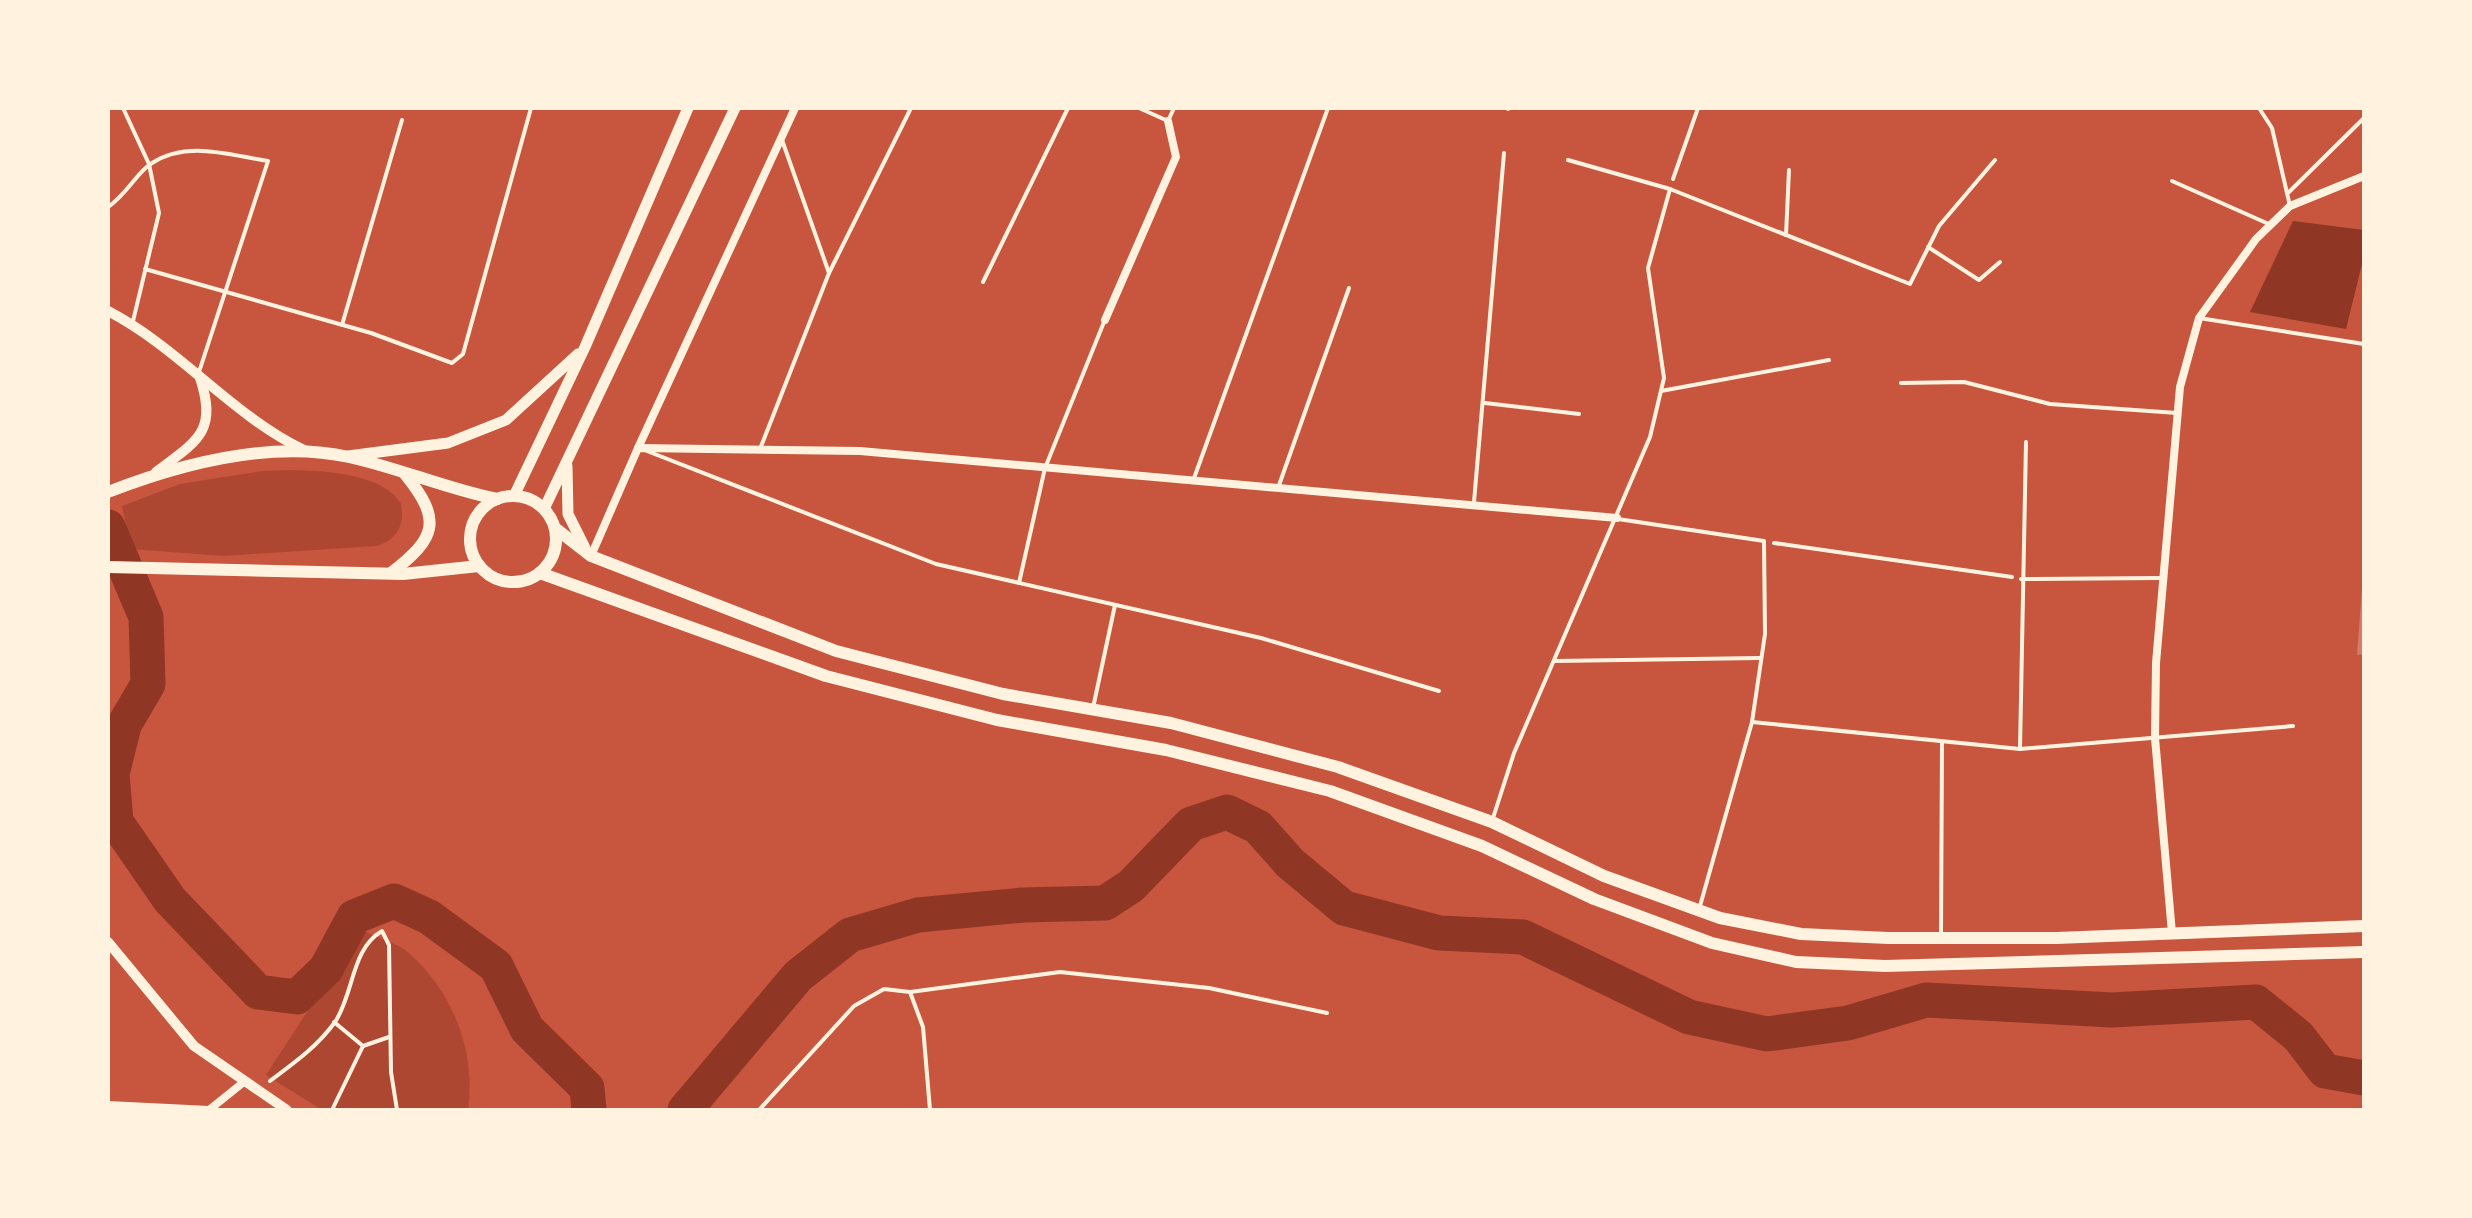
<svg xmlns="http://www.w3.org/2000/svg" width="2472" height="1218" viewBox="0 0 2472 1218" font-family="Quicksand,sans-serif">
<rect width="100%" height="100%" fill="#c8553d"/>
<g fill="#ae4732">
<path d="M262,471C298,469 381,468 401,504C405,525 397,540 376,546L223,556L131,549L122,506L180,484Z"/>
<path d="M361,929C376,938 397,942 410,954C454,994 476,1052 468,1110H322L266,1075Z"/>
</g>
<path fill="#8f3625" d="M2293,221L2364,230V256L2346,329L2250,312Z"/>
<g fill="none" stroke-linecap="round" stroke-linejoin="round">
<g stroke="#8f3625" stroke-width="35">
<path d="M108,527L146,617L148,684L124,725L112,774L116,822L170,900L258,992L297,997L326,969L354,917L394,901L429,917L496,966L527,1029L587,1088L589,1110"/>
<path d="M685,1110L798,976L850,935L918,915L1023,905L1105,903L1131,886L1191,824L1227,812L1258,827L1290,863L1344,908L1439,933L1523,937L1689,1017L1767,1034L1848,1023L1926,1000L2112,1010L2256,1002L2298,1036L2325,1071L2364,1078"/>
</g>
</g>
<path fill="#d67c66" d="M2362,588L2364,654L2357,655Z"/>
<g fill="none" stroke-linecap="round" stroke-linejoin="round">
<g stroke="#fff3e0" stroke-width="4">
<path d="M1673,179L1698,108"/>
<path d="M1774,543L2012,577"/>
<path d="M334,1022L363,1046L389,1037"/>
<path d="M270,1081C294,1063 317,1047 335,1022C354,994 351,949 382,931L389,945L391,1072L397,1110"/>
<path d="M332,1110L363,1046"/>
</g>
<g stroke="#fff3e0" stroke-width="4">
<path d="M123,108L149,164L159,213L133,321"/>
<path d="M1139,108L1168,121L1174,108"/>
<path d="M2259,108L2272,128L2290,206"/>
<path d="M1508,109V108"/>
<path d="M1568,160L1670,189L1910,284L1939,226L1995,160"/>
<path d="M2172,181L2271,225"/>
<path d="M2289,192L2364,118"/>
<path d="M108,207C127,194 137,172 152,163C187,140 229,155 268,161L199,372"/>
<path d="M1786,235L1789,170"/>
<path d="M1928,247L1979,280L2000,262"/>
<path d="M145,269L371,333L452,363L463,354L531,108"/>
<path d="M829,273L911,108"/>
<path d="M983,282L1068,108"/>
<path d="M2199,318L2364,344"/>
<path d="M342,325L402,120"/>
<path d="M1901,383L1964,382L2050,404L2177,413"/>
<path d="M1661,391L1829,360"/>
<path d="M1485,403L1579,414"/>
<path d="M760,449L829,273L782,140"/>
<path d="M647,451L936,564L1261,638L1439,691"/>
<path d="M1193,481L1328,108"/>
<path d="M1278,488L1349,288"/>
<path d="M1474,502L1504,153"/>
<path d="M1618,519L1764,541L1765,634L1752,722L1700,906"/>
<path d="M2021,579L2161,578"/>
<path d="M1019,583L1045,468L1104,322"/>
<path d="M1555,661L1760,658"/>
<path d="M1093,708L1115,605"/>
<path d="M1752,722L2020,749L2293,726"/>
<path d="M2020,749L2026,442"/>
<path d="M1493,818L1514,753L1650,437L1664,378L1648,268L1670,189"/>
<path d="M1941,934L1942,743"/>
<path d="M910,992L1060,972L1209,988L1327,1013"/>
<path d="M759,1110L854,1006L884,989L910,992L923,1027L930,1110"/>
</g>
<g stroke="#fff3e0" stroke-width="8">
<path d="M1105,320L1176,157L1168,121"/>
<path d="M638,448L795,108"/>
<path d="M591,556L638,448L860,451L1617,518"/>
<path d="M2172,933L2155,738L2156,663L2180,387L2199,318L2256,239L2290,206L2364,176"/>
<path d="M108,1105L209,1110L245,1081"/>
</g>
<g stroke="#fff3e0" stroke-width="10">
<path d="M108,311C181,349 230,414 304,450"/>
<path d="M156,472C197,441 218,432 200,378"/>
<path d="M108,942L194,1046L287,1110"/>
</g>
<g stroke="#fff3e0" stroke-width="11">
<path d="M348,456L448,443L506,420L578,354"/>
<path d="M567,466L568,514L585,548"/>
<path d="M514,496L585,347L688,108"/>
<path d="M544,509L735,108"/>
</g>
<g stroke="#fff3e0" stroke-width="12">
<path d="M108,492C180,464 271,440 349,457C399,468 447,489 497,499"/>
<circle cx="513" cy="539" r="43"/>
<path d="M555,528L591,556L836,651L1003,694L1171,723L1338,767L1492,822L1604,876L1720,918L1801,934L1888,938H2056L2364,926"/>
<path d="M108,567L403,574L479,566"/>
<path d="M391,573C436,538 443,521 405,474"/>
<path d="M540,573L826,676L997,720L1166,750L1330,791L1482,846L1594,899L1712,943L1796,962L1885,966L2364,952"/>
</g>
</g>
<rect width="2472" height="1218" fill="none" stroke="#fff3e0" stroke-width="220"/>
</svg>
